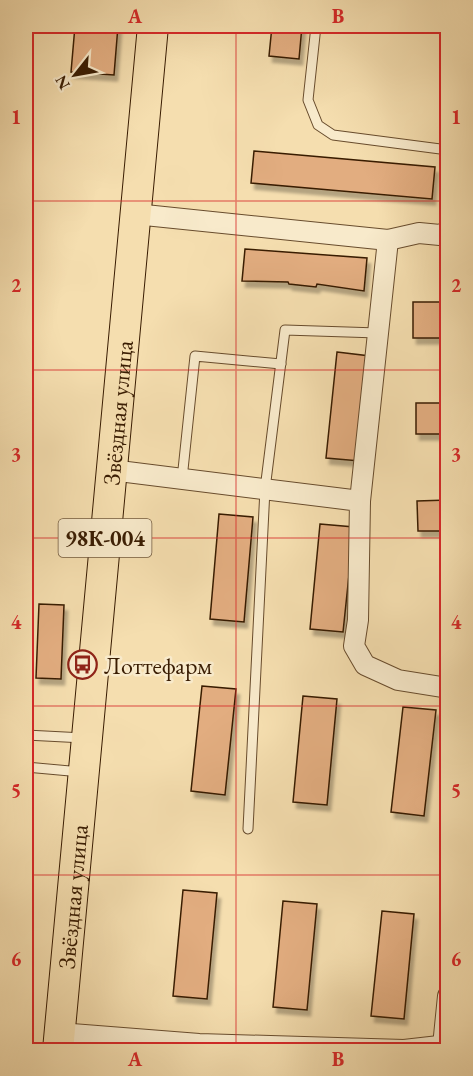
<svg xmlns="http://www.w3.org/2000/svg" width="473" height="1076" font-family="'EB Garamond',serif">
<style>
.building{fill:#e2ad80;stroke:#391c02;stroke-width:1.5;filter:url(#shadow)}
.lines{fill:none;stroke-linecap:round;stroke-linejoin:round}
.lane-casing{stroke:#684c2d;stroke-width:11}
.street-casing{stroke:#684c2d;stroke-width:22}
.primary-casing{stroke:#391c02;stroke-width:32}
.lane{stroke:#f8eacb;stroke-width:9}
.street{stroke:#f8eacb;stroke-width:20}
.primary{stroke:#f5deaf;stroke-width:30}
.grid{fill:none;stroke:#d62828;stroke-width:1.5;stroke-opacity:0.55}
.labels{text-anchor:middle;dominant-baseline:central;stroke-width:5;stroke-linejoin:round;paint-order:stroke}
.shield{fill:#f8eacb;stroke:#725a3e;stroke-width:1.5}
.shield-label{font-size:22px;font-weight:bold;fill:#391c02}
.street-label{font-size:24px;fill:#391c02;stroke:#f8eacb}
.poi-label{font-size:24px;fill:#391c02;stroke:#f8eacb;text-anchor:start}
.neatline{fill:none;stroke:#d62828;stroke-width:2}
.grid-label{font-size:20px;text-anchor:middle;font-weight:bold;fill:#d62828}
</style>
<defs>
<filter id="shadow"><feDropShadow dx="3.5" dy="6" stdDeviation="1.5" flood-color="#0004"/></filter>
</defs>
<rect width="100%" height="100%" fill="#f5deaf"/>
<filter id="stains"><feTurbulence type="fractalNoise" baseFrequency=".00333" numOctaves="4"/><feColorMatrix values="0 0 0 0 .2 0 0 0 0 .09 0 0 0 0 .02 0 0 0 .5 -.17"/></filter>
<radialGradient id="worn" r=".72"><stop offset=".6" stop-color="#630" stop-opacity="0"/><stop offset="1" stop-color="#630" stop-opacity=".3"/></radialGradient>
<g class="building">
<polygon points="75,26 118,26 114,75 71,72"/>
<polygon points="272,26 302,26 299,59 269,56"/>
<polygon points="254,151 435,167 432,199 251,183"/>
<polygon points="245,249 367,258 364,291 317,284 316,287 289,284 288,282 242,281"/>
<rect x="413" y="302" width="35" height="36"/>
<polygon points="337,352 370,356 360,461 326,458"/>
<rect x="416" y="403" width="32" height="31"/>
<polygon points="448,500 448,531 418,531 417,501"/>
<polygon points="219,514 253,517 244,622 210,619"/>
<polygon points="320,524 354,527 343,632 310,629"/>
<polygon points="39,604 64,605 61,679 36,678"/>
<polygon points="202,686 236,689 225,795 191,791"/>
<polygon points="303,696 337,699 327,805 293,802"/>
<polygon points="403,707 436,710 424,816 391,812"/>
<polygon points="183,890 217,893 207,999 173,996"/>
<polygon points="283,901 317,904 307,1010 273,1007"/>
<polygon points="382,911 414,914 404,1019 371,1016"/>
</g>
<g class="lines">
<defs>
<g id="lane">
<polyline points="316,26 308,100 318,125 333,135 448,150"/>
<polyline points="182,479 195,356 281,364"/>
<polyline points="26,735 84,738"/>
<polyline points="26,767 81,772"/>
<polyline points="248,829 265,489 285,330 378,333"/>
</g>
<g id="street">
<polyline points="135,214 388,240 360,501"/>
<polyline points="388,240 419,233 440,235 448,231"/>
<polyline points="111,470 360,501 358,620 354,646 365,665 398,680 448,688"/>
<polyline points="59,1033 199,1044 404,1050 448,1045"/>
<polyline points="443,1046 448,996"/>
</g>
<g id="primary">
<path id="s1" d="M58,1050L153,26"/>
</g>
</defs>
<use href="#lane" class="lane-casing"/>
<use href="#street" class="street-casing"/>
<use href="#primary" class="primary-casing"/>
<use href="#lane" class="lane"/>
<use href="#street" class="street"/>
<use href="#primary" class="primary"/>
</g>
<path class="grid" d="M236,26V1050M26,201H448M26,370H448M26,538H448M26,706H448M26,875H448"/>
<defs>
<symbol id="bus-ring" viewBox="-11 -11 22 22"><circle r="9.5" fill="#f8eacb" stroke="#8f2418" stroke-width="1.5"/><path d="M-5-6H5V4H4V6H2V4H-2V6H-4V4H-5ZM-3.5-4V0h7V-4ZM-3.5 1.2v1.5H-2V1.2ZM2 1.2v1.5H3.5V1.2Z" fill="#8f2418"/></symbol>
</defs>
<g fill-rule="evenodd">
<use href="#bus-ring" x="66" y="648" width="33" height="33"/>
</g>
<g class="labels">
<rect class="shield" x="58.5" y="519" width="93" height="38" rx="4.5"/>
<g class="shield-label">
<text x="105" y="538">98К-004</text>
</g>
<g class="street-label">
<text stroke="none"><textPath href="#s1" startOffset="640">Звёздная улица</textPath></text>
<text stroke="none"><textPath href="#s1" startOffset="154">Звёздная улица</textPath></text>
</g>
<g class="poi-label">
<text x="104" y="665">Лоттефарм</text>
</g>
</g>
<rect width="473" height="1076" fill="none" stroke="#f5deaf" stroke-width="66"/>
<g transform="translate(75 75) rotate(239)" stroke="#f8eacb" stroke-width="4.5" paint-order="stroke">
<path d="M0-4.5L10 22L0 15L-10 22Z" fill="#391c02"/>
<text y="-9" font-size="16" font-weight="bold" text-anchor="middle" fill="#391c02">N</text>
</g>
<rect x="33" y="33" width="407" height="1010" class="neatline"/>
<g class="grid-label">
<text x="135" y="23">A</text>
<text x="338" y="23">B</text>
<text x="16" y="124">1</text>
<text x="456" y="124">1</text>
<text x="16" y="292">2</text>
<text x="456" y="292">2</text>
<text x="16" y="461">3</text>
<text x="456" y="461">3</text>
<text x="16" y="629">4</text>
<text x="456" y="629">4</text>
<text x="16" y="797">5</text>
<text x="456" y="797">5</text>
<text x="16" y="966">6</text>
<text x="456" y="966">6</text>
<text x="135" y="1066">A</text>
<text x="338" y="1066">B</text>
</g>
<rect width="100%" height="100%" filter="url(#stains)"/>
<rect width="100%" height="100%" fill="url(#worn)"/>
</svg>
